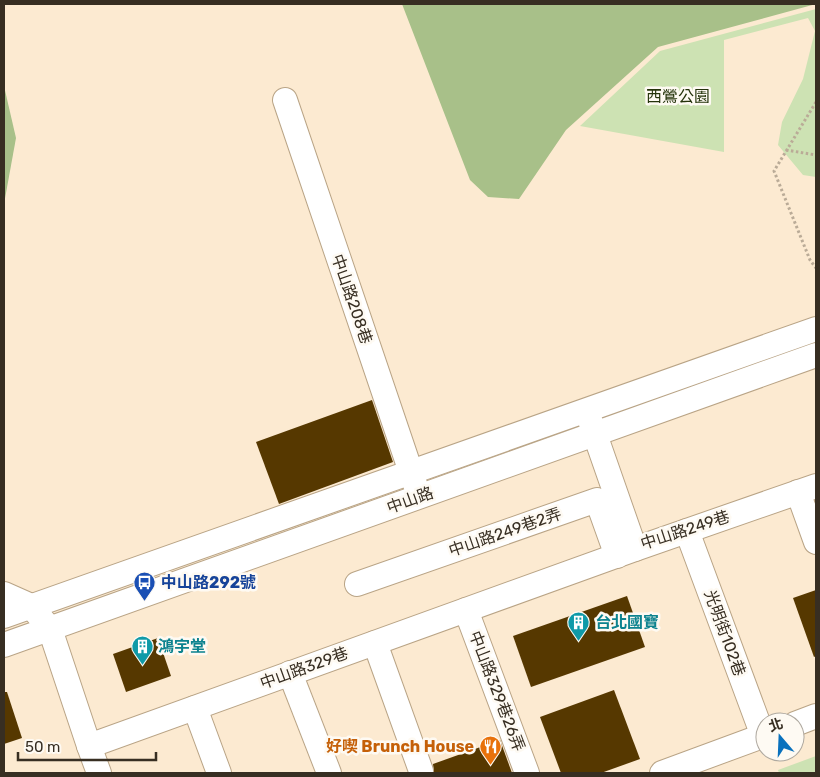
<svg xmlns="http://www.w3.org/2000/svg" width="820" height="777" font-family="Rubik,'Noto Sans TC',sans-serif">
<style>
.green{fill:#cde2b3}
.forest{fill:#a8c089}
.building{fill:#563800}
.lines{fill:none;stroke-linecap:round;stroke-linejoin:round}
.minor-casing{stroke:#b9a486;stroke-width:26}
.path{stroke:#baab97;stroke-width:3;stroke-dasharray:2.5 2.5;stroke-linecap:butt}
.minor{stroke:#fff;stroke-width:24}
.labels{text-anchor:middle;dominant-baseline:central;stroke-width:5;stroke-linejoin:round;paint-order:stroke}
.park-label{font-size:16px;fill:#24330a;stroke:#fefaf3}
.street-label{font-size:16px;fill:#372e22;stroke:#fefaf3}
.transit-label{font-size:16px;font-weight:bold;fill:#164399;stroke:#fefaf3;text-anchor:start}
.culture-label{font-size:16px;font-weight:bold;fill:#0d838f;stroke:#fefaf3;text-anchor:start}
.food-label{font-size:16px;font-weight:bold;fill:#c56008;stroke:#fefaf3;text-anchor:end}
</style>
<rect width="100%" height="100%" fill="#fcead1"/>
<g class="green">
<polygon points="816,9 816,177 803,175 778,145 782,122 803,79 815,31 808,18 724,40 724,152 580,126 660,51"/>
<polygon points="816,756 816,773 779,773 778,770"/>
</g>
<g class="forest">
<polygon points="402,4 816,4 658,47 566,130 519,199 488,197 470,180"/>
<polygon points="4,86 16,138 4,204"/>
</g>
<g class="building">
<polygon points="372,400 393,462 279,504 256,442"/>
<polygon points="816,590 816,656 814,657 793,598"/>
<polygon points="627,596 645,647 531,687 513,636"/>
<polygon points="158,638 171,676 126,692 113,654"/>
<polygon points="614,690 640,759 601,773 561,773 540,717"/>
<polygon points="4,692 7,692 22,738 4,744"/>
<polygon points="500,740 512,773 434,773 433,764"/>
</g>
<g class="lines">
<defs>
<g id="minor">
<polyline points="285,100 416,487"/>
<polyline points="590,420 635,549"/>
<polyline points="798,492 816,542"/>
<polyline points="687,531 763,736"/>
<polyline points="357,584 597,500 617,556"/>
<polyline points="4,594 31,606 50,629 89,746 635,549 816,486"/>
<polyline points="466,610 527,773"/>
<polyline points="4,616 816,329"/>
<polyline points="375,643 421,771"/>
<polyline points="4,645 816,355"/>
<polyline points="290,673 329,773"/>
<polyline points="195,708 219,773"/>
<polyline points="795,724 816,716"/>
<polyline points="89,746 99,773"/>
<polyline points="662,773 765,735"/>
</g>
</defs>
<use href="#minor" class="minor-casing"/>
<g class="path">
<polyline points="816,102 774,171 810,260 816,268"/>
<polyline points="786,150 816,155"/>
</g>
<use href="#minor" class="minor"/>
</g>
<defs>
<symbol id="bus-pin" viewBox="-11 -11 22 30"><path d="M0 17L-7.5 6A9.5 9.5 0 1 1 7.5 6Z" fill="#1a4fb4" stroke="#fefaf3"/><path d="M-5-6H5V4H4V6H2V4H-2V6H-4V4H-5ZM-3.5-4V0h7V-4ZM-3.5 1.2v1.5H-2V1.2ZM2 1.2v1.5H3.5V1.2Z" fill="#fff"/></symbol>
<symbol id="building-pin" viewBox="-11 -11 22 30"><path d="M0 17L-7.5 6A9.5 9.5 0 1 1 7.5 6Z" fill="#0f9aa8" stroke="#fefaf3"/><path d="M-4-6H4V6H1V3H-1V6H-4ZM-2.5-4.3h1.7v1.8h-1.7ZM.8-4.3h1.7v1.8H.8ZM-2.5-1h1.7V.8h-1.7ZM.8-1h1.7V.8H.8Z" fill="#fff"/></symbol>
<symbol id="restaurant-pin" viewBox="-11 -11 22 30"><path d="M0 17L-7.5 6A9.5 9.5 0 1 1 7.5 6Z" fill="#e8710a" stroke="#fefaf3"/><path d="M-5-6h1v4h1v-4h1v4h1v-4h1v5L-1.5 .5V6h-2V.5L-5-1ZM5-6V6H3V1.5H1.5Q1.5-4 5-6Z" fill="#fff"/></symbol>
</defs>
<g fill-rule="evenodd">
<use href="#bus-pin" x="132" y="570" width="25" height="34"/>
<use href="#building-pin" x="566" y="610" width="25" height="34"/>
<use href="#building-pin" x="130" y="634" width="25" height="34"/>
<use href="#restaurant-pin" x="478" y="734" width="25" height="34"/>
</g>
<g class="labels">
<g class="park-label">
<text x="678" y="96">西鶯公園</text>
</g>
<g class="street-label">
<text transform="translate(352 299) rotate(71)">中山路208巷</text>
<text transform="translate(410 500) rotate(-20)">中山路</text>
<text transform="translate(685 530) rotate(-18)">中山路249巷</text>
<text transform="translate(505 532) rotate(-19)">中山路249巷2弄</text>
<text transform="translate(725 633) rotate(70)">光明街102巷</text>
<text transform="translate(304 668) rotate(-20)">中山路329巷</text>
<text transform="translate(497 691) rotate(69)">中山路329巷26弄</text>
</g>
<g class="transit-label">
<text x="161" y="582">中山路292號</text>
</g>
<g class="culture-label">
<text x="595" y="622">台北國寶</text>
<text x="158" y="646">鴻宇堂</text>
</g>
<g class="food-label">
<text x="474" y="746">好喫 Brunch House</text>
</g>
</g>
<rect width="820" height="777" fill="none" stroke="#372e22" stroke-width="10"/>
<g transform="translate(780 737) rotate(341)"><circle r="24" fill="#fefaf3" stroke="#aea89f"/>
<path d="M0-4L9 19L0 12L-9 19Z" fill="#0971bd"/>
<text y="-8" font-size="14" font-weight="bold" text-anchor="middle" fill="#372e22">北</text>
</g>
<path d="M18 752v8h138v-8" fill="none" stroke="#372e22" stroke-width="2.5"/>
<text x="25" y="752" font-size="15" fill="#372e22" stroke="#fefaf3" stroke-width="4" paint-order="stroke">50 m</text>
</svg>
